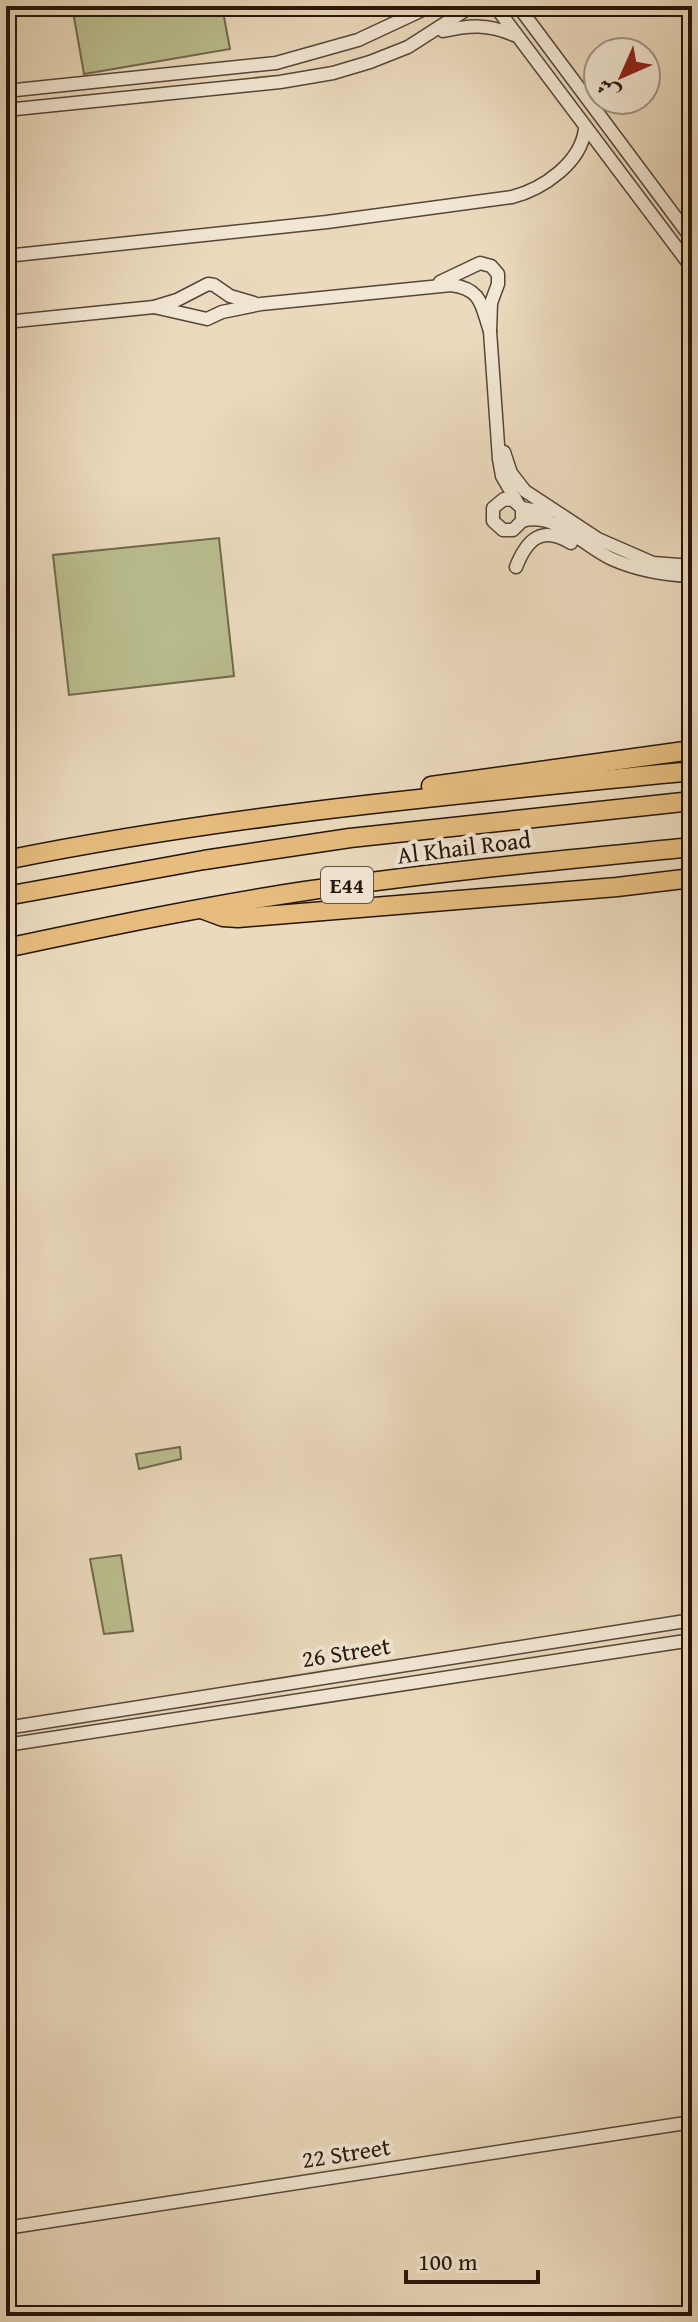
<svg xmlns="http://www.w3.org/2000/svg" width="698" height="2322" font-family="'Gentium Book Plus',Amiri,serif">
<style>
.green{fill:#babe8f;stroke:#70694c;stroke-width:2}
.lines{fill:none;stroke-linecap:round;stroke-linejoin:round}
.minor-casing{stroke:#564637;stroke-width:15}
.highway-casing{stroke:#25140a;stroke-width:21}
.minor{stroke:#f2e7d4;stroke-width:12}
.highway{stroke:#e6bd7e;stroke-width:18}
.labels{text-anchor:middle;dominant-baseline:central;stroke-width:8;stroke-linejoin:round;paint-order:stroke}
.shield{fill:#f2e7d4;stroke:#625347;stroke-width:2}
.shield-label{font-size:22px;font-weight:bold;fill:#25140a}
.street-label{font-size:24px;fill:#25140a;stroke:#f2e7d4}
</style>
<rect width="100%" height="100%" fill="#ebdabd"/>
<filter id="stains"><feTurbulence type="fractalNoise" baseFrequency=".0025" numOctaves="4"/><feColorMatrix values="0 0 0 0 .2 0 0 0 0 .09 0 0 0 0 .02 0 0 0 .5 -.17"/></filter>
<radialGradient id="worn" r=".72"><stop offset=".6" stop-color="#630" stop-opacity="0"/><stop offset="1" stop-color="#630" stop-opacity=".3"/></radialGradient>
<g class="green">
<polygon points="72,6 222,6 230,49 84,74"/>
<polygon points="219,538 234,676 69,695 53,555"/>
<polygon points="180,1447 181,1459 139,1469 136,1454"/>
<polygon points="121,1555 133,1631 104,1634 90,1559"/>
</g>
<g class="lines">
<defs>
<g id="minor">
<polyline points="495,6 692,268"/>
<polyline points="518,6 692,239"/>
<path d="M443,31C470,25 488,24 514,35"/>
<polyline points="6,91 276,63 358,40 431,6"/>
<polyline points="6,110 280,82 333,73 370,62 408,47 472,6"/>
<path d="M6,256L327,222L512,197C543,189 581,163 585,129"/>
<polyline points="440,282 480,263 491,266 498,274 498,284 491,303 490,331 499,459 502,476 517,502"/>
<path d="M154,307L207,319L222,312L261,304L451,285C482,289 481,305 490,331"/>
<polyline points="6,322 154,307 177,300 208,284 214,285 230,296 254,303"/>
<polyline points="504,452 511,473 525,491 598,539 653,563 692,566"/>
<polyline points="522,508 522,521 513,530 503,530 493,521 493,508 504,499 513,500 522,508 548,513"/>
<path d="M522,521C556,511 584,547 612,559C637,570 665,575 692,576"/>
<path d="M516,567C527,539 542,525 571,543"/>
<polyline points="6,1728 692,1620"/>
<polyline points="6,1745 692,1640"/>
<polyline points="6,2228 692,2122"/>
</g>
<g id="highway">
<polyline points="431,786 692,750"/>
<path d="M6,860C232,814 463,794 692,771"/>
<polyline points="6,896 204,860 350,838 692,801"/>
<polyline points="204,910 223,917 238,918 617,887 692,878"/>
<path d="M6,948C105,927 205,906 305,891C433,872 563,860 692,847"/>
</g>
</defs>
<use href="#minor" class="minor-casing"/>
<use href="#highway" class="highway-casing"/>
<use href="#minor" class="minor"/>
<use href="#highway" class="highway"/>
</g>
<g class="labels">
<rect class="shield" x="321" y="867" width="52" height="36" rx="6"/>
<g class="shield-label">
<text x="347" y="885">E44</text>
</g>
<g class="street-label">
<text transform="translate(464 847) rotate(-7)">Al Khail Road</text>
<text transform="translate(346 1652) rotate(-9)">26 Street</text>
<text transform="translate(346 2153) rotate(-9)">22 Street</text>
</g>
</g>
<rect width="698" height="2322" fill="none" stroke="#ebdabd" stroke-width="32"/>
<rect x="8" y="8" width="682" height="2306" fill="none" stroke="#25140a" stroke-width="4"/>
<rect x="16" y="16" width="666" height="2290" fill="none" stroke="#25140a" stroke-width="2"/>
<g transform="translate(622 76) rotate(225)"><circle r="38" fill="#f2e7d4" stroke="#a09383" stroke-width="2"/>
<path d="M0-6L14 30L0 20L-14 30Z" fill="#8f2418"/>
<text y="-12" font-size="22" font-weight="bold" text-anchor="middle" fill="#25140a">ش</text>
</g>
<path d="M406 2270v12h132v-12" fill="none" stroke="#25140a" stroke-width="4"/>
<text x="418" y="2270" font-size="24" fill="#25140a" stroke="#f2e7d4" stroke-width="6" paint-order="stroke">100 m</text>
<rect width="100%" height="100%" filter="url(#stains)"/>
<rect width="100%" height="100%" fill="url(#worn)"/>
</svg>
